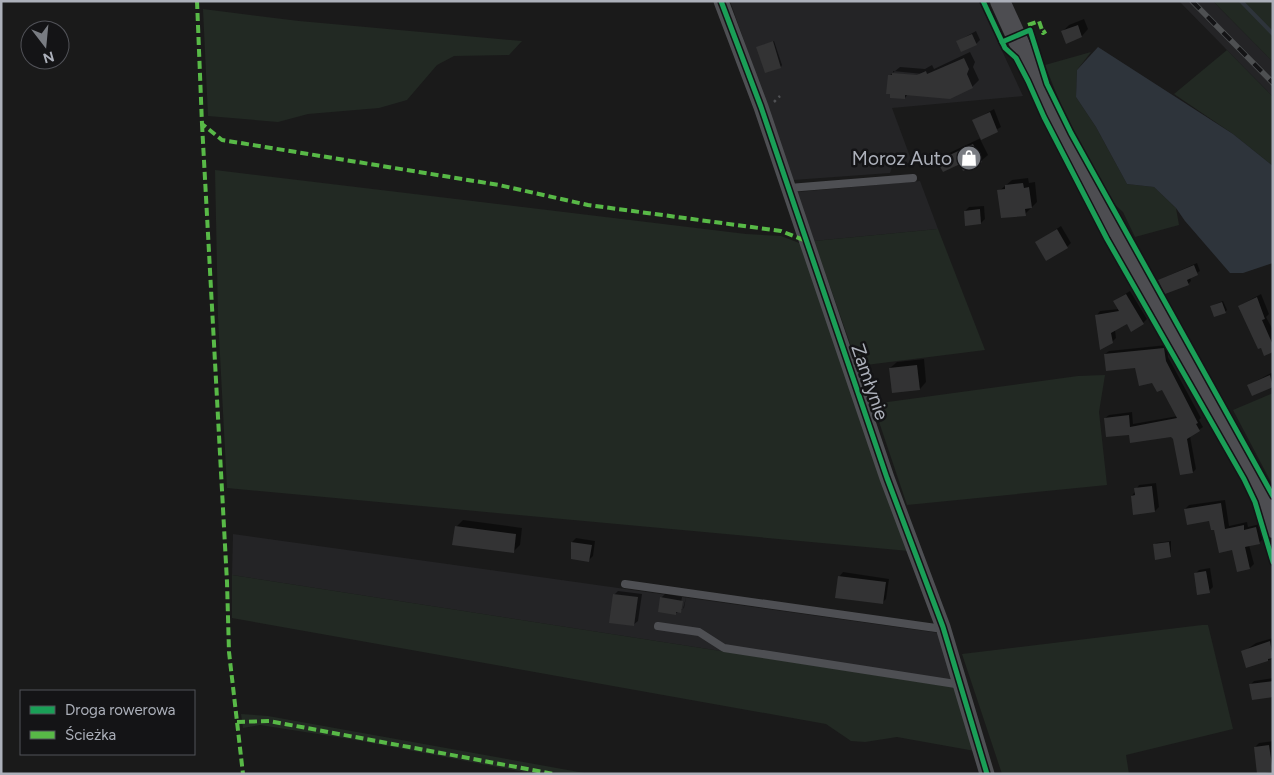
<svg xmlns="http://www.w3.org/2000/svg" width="1274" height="775" font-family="Figtree,sans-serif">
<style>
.built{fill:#242426}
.green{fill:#222923}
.water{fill:#2e343b}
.shadow{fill:#0007;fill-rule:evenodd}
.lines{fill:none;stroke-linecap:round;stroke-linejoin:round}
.stream{stroke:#2e343b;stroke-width:4}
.building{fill:#333334}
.path{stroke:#505154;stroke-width:2.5;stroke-dasharray:2.5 4;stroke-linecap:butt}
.lane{stroke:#4e4f53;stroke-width:8}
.street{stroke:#4e4f53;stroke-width:15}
.secondary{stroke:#4d4d51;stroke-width:20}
.rail-casing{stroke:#4e5052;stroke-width:5.5}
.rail{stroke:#141416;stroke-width:4;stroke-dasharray:11;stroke-linecap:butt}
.quiet{stroke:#58b947;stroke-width:4;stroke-dasharray:8 4;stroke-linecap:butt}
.cycleway-casing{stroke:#141416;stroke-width:8}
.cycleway{stroke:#1a9f57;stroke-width:5}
.labels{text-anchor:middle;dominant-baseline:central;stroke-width:5;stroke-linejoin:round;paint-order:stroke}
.poi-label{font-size:19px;fill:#acb0ba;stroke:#141416;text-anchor:end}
.street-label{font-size:19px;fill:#acb0ba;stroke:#141416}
</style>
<rect width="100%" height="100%" fill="#1a1a1a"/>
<g class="built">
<polygon points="730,1 979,1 1023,96 892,108 912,162 892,167 890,173 793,180"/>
<polygon points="1179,1 1213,1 1273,62 1273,97"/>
<polygon points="920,181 938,229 814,241 797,192"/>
<polygon points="233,534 939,633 959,688 232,575"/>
</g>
<g class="green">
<polygon points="1213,1 1273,1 1273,62"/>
<polygon points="203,9 299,21 522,41 509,55 454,56 437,65 407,100 379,108 308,114 278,122 208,116"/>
<polygon points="1227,50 1273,97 1273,166 1233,134 1174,94"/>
<polygon points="1091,52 1077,70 1076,97 1096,127 1127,184 1154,187 1176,208 1179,225 1135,237 1123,212 1112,202 1063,110 1045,65"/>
<polygon points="215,170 746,234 781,236 802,244 909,551 227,488 218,317"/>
<polygon points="938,229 985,350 858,366 814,241"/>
<polygon points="1105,375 1099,412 1107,485 907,505 873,404 1078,376"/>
<polygon points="1273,393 1273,486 1233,410"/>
<polygon points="232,575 959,688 975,751 897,737 865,742 851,741 826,724 232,618"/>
<polygon points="1202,625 1208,625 1233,729 1126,755 1129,774 1002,774 962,654"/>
<polygon points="241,714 268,716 590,774 534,774 356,740 260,725 243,728"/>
</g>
<polygon class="water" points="1098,47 1233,134 1273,166 1273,263 1243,273 1230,273 1185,221 1176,208 1154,187 1127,184 1096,127 1076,97 1077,70"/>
<g class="shadow">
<polygon points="1084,19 1088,29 1082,36 1067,42 1063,31 1069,25"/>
<polygon points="976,31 980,40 976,44 958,41"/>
<polygon points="774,41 782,65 781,67 758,47"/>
<path d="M970,52L975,62L973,67L979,80L972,87L908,94L905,98L889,76L900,67L925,69L932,65L934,69ZM893,71L923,74V76L893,74Z"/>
<polygon points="994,109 1001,127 980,139 988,155 981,161 939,161 945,155 981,138 973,121"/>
<polygon points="1028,178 1029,183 1035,182 1037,202 1025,214 999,191 1012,180"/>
<polygon points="984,206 985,219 981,223 965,211 969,207"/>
<polygon points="1061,226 1071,243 1067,247 1037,242"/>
<polygon points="1197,263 1200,271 1190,277 1191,281 1188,284 1159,280"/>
<polygon points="1130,291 1147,319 1143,323 1127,323 1115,330 1116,338 1112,342 1097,315 1100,311 1119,309 1114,301"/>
<polygon points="1261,294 1269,314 1266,317 1273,330 1273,351 1239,306"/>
<polygon points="1223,301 1227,310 1225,312 1211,306"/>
<polygon points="1167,345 1168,357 1201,418 1199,420 1203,427 1190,436 1196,469 1193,472 1171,435 1131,433 1105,418 1109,415 1132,412 1133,424 1178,416 1162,388 1136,366 1105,354 1109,351"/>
<polygon points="924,359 926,382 920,389 890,368 897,362"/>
<polygon points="1273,372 1273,386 1253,395 1249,385"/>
<polygon points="1156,483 1159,507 1155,511 1132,496 1139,485"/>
<polygon points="1225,500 1229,526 1247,522 1248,527 1260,524 1263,539 1259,543 1249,545 1254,564 1250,568 1210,520 1185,509 1189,505"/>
<polygon points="463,520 522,528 520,545 513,552 456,527"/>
<polygon points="576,538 595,541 593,556 589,560 571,550 572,542"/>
<polygon points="1171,541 1171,556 1154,545 1156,543"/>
<polygon points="1210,568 1213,587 1209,591 1195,574 1199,570"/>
<polygon points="843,572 889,579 886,599 882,603 839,577"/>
<polygon points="618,591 642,594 638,621 633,625 614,595"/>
<polygon points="665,594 682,597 680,609 683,609 686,597 684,608 680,611 676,613 661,598"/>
<polygon points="1273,638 1273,659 1246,666 1243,652 1256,643"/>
<polygon points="1273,678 1273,696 1250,685 1254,681"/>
<polygon points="1273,741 1273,770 1272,770 1255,747 1259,743"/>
</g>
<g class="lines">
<polyline class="stream" points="1241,1 1273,34"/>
</g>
<g class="building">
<polygon points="1078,25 1082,37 1066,44 1061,31"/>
<polygon points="972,34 977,45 961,52 956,41"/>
<polygon points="773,41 781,68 765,73 756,47"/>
<polygon points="964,58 969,69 967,74 973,88 950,99 905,95 905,99 890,98 890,94 886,94 888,75 892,75 892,73 917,75 926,71 927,74"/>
<polygon points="990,112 998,132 981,140 972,120"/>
<polygon points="973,144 982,162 963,171 960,164 943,172 937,161"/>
<polygon points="1023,183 1024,188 1029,187 1032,208 1025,209 1026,216 1001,218 997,190 1005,189 1005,185"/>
<polygon points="980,209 981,224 965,226 964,211"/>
<polygon points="1057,229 1068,248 1046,261 1035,242"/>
<polygon points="1194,265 1198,275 1187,280 1189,285 1165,294 1158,280"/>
<polygon points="1126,294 1144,324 1131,332 1127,324 1111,333 1113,343 1100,350 1095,315 1119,311 1113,301"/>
<polygon points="1257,297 1265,319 1262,320 1273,345 1273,352 1264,356 1261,348 1258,349 1238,306"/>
<polygon points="1222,302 1226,313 1214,317 1210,306"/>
<polygon points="1164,348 1166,361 1198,423 1196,424 1200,431 1187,439 1193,473 1180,475 1173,439 1171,437 1130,443 1129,435 1106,437 1104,418 1129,415 1130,427 1177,418 1162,390 1157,392 1152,383 1139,386 1135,368 1106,371 1104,354"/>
<polygon points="917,365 920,390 892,393 889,368"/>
<polygon points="1270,375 1273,387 1252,396 1247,385"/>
<polygon points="1152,486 1155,512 1133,515 1131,496 1135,495 1134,488"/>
<polygon points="1221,503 1225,529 1244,525 1244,530 1256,527 1260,544 1245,547 1250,569 1237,572 1232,550 1219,553 1214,530 1211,530 1209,521 1187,525 1184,509"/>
<polygon points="455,526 516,534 514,553 452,545"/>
<polygon points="571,542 592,545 589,562 571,559"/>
<polygon points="1169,542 1171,557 1155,560 1153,544"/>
<polygon points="1206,571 1210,593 1197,595 1194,573"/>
<polygon points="838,576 886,582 883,604 835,598"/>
<polygon points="613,594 638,597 634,626 609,623"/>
<polygon points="660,597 683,601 681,613 676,612 676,615 658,612"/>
<polygon points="1270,641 1273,658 1268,659 1268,661 1246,668 1241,651"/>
<polygon points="1273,681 1273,697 1252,700 1249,684"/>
<polygon points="1269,745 1273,772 1257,774 1254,747"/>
</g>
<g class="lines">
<polyline class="path" points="774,102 780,96"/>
<g class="lane">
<polyline points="789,188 913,178"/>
<polyline points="625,584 936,628 943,627"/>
<polyline points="658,626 699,632 724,648 962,685"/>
</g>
<polyline class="street" points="721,1 761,107 887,478 943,627 987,774"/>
<polyline class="secondary" points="1000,1 1051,113 1256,482 1273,528"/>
<defs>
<polyline id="rail" points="1192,1 1273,83"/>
</defs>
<use href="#rail" class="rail-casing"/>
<use href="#rail" class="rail"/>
<g class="quiet">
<polyline points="197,1 202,124 222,140 499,185 588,205 781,231 806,241"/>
<polyline points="1028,25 1039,21 1043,33 1046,31"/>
<polyline points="202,124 227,582 229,652 243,774"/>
<polyline points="237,722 269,721 554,774"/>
</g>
<defs>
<g id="cycleway">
<polyline points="721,1 761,107 887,478 943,627 987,774"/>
<polyline points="983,1 1005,48 1016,58 1028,81 1044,117 1107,239 1244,479 1255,502 1273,562"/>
<polyline points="1002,42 1030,30 1047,84 1071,133 1273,496"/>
</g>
</defs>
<use href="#cycleway" class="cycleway-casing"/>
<use href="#cycleway" class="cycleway"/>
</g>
<defs>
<symbol id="shop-disc" viewBox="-11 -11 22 22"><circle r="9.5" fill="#797c82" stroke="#141416"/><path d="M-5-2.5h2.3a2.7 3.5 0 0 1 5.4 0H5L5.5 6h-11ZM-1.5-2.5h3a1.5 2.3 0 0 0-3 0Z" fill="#fff"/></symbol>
</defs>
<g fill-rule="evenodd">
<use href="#shop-disc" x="955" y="144" width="28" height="28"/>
</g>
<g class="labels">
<g class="poi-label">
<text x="952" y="158">Moroz Auto</text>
</g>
<g class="street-label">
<text transform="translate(870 382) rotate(71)">Zamłynie</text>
</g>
</g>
<rect width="1274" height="775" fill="none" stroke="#acb0ba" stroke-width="5"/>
<rect x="20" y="690" width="175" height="65" fill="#141416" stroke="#515258"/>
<rect x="30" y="706" width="25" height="8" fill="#1a9f57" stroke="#515258"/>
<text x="65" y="715" font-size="15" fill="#acb0ba">Droga rowerowa</text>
<rect x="30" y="731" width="25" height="8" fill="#58b947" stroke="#515258"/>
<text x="65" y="740" font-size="15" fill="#acb0ba">Ścieżka</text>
<g transform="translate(45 45) rotate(164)"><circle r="24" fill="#141416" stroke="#515258"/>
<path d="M0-4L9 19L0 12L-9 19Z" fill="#797c82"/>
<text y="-8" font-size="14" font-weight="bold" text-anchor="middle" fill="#acb0ba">N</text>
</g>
</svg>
